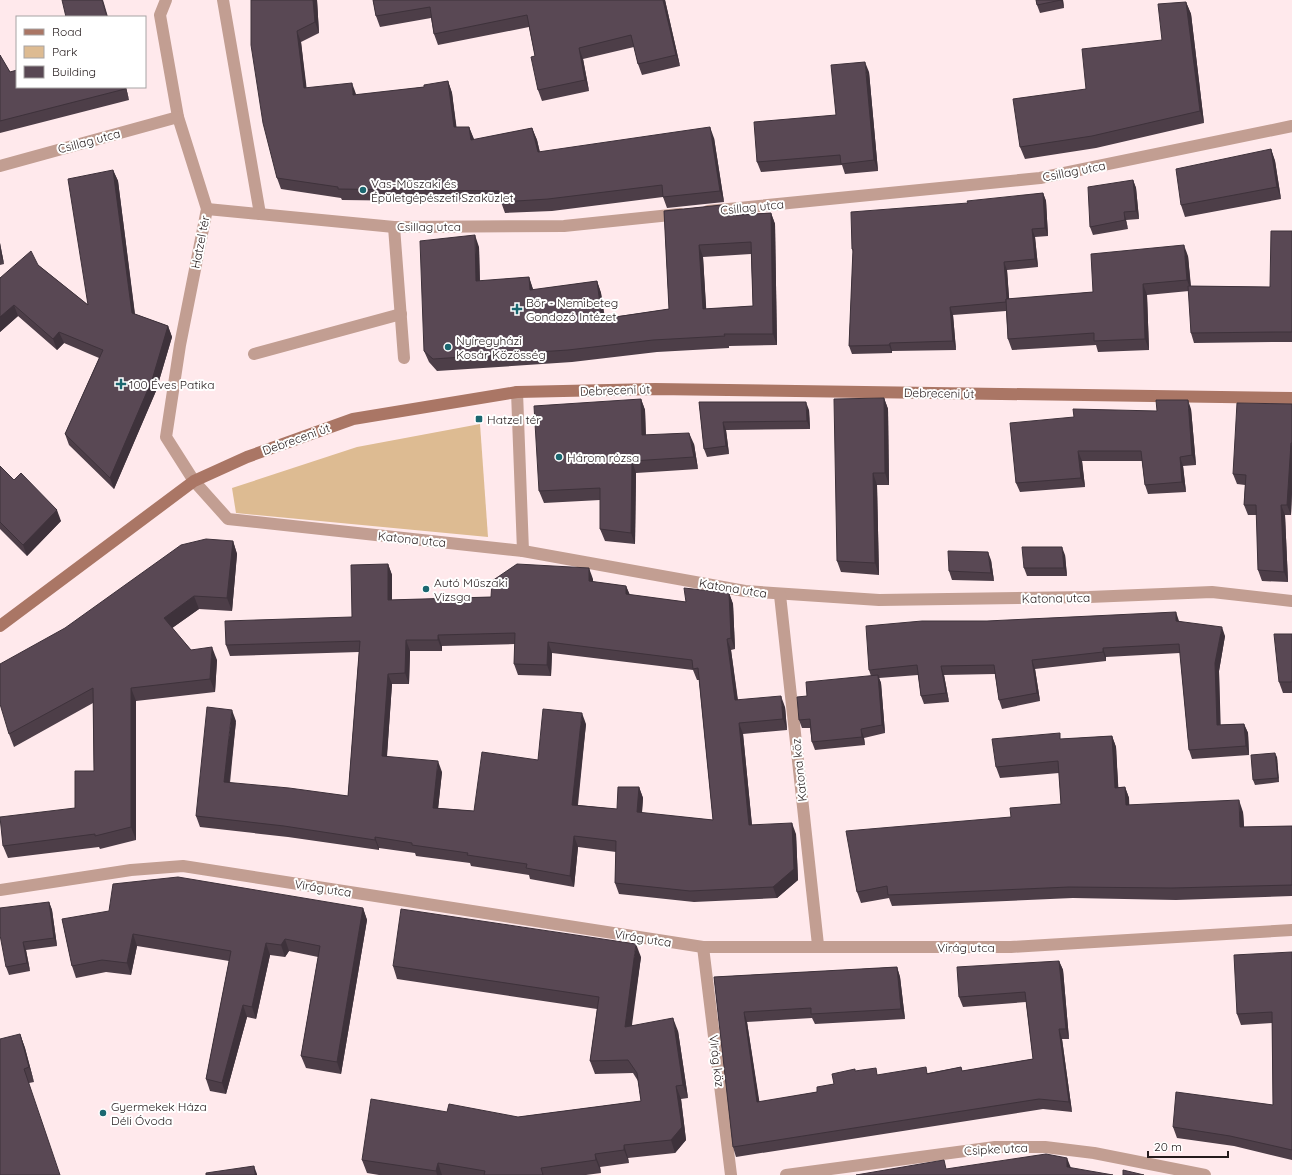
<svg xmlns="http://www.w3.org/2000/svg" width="1292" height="1175" font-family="Quicksand,sans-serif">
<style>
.green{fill:#ddbb92}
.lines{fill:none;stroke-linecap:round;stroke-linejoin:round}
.lane{stroke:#c29e92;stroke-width:12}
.street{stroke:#c29e92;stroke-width:12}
.secondary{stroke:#aa7665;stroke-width:12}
.wall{fill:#4d3e48;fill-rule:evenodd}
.shaded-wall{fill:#3e323b}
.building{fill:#594854;stroke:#3e323b;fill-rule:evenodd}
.poi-dot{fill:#1b6770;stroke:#fff;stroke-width:1.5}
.labels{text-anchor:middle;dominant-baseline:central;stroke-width:4;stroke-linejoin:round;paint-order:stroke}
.street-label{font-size:12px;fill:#241b1c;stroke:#fff}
.poi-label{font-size:12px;fill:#241b1c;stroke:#fff;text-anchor:start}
</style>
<rect width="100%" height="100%" fill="#ffe9ec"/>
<polygon class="green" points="480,424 488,537 236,513 232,488 357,447"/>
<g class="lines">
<g class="lane">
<polyline points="223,0 260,214"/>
<polyline points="394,227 404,358"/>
<polyline points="254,354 401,314"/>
</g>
<g class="street">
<polyline points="166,0 160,15 178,117 207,209 180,345 166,437 194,481 228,519 523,551 745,591 879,600 1089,597 1212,592 1292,601"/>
<polyline points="0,166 178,117"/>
<polyline points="207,209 394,227 564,226 680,214"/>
<polyline points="708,211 1040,178 1292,126"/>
<polyline points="517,392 523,551"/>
<polyline points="780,595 818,945"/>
<polyline points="0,890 131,870 183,866 703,947 1011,947 1292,930"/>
<polyline points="703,947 731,1175"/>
<polyline points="786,1175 995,1147 1045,1147 1094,1153 1205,1175"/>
</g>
<polyline class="secondary" points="0,626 194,481 247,457 353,419 517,392 655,389 1292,398"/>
</g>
<g class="wall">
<polygon points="251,0 317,0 319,33 301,42 306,88 356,94 356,95 424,87 448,81 452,93 456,127 469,127 474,140 532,128 537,140 540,152 714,138 724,202 667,208 663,197 552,211 505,213 501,202 342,200 341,198 281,189 277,178"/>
<polygon points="373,0 665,0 680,66 642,75 638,64 634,47 583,59 589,91 542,101 538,90 535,56 529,27 438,45 434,34 431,18 380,27 376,16"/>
<polygon points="1036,0 1063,0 1064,8 1040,13 1037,5"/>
<polygon points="1186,2 1191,14 1204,123 1096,148 1025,159 1020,147 1086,89 1162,40"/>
<polygon points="0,55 10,72 126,87 129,100 0,133"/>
<polygon points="869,72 878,171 845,174 842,165 761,172 757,162 836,115"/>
<polygon points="1271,149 1275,161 1281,199 1185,217 1181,205"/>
<polygon points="113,170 118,181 135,314 168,326 172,337 156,391 114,489 69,445 65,434 99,358 64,343 57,350 18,316 0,332 0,278 38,265 88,305"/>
<polygon points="1133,180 1136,188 1139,219 1126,220 1128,229 1093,235 1090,227"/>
<polygon points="1043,193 1046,201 1048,236 1035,237 1038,267 1007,270 1009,299 1093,292 1188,256 1191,286 1270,287 1292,231 1292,342 1278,342 1194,343 1191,333 1189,291 1147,295 1149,350 1098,352 1096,345 1012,350 1008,339 1006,311 953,315 956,350 892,351 892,353 852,354 849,346 853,252 852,249 968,203"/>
<path d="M722,205L726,215L771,213L775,224L777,345L729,346V348L657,352L572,362L437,371L429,362L424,351L479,247L480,281L529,277L533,290L597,281L601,293L605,318L669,309L664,211ZM751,254L753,306L706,309L703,257Z"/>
<polygon points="0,243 4,264 0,265"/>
<polygon points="884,398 888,409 889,485 877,485 879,575 841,572 837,561"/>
<polygon points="641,399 645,410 646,435 694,444 698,469 636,473 635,544 605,541 600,529 600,500 544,503 539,491"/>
<polygon points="699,402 809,410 810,429 726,430 729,454 707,457 704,449"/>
<polygon points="1292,404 1292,492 1291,515 1285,515 1288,582 1262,581 1258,570 1257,515 1248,515 1244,505 1245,485 1237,484 1233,474"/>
<polygon points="1191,409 1196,465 1183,466 1186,492 1148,494 1145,485 1142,461 1082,461 1085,487 1020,492 1016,483 1157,411"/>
<polygon points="0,466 14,480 61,521 27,556 0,529"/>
<polygon points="233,541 237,554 232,611 199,609 172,628 191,650 217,660 215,692 136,701 136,840 100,849 99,847 8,858 3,846 75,808 94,771 93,703 14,747 9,734"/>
<polygon points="1065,555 1067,576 1027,576 1024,568"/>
<polygon points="991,560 994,581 952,580 949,571"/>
<path d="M388,564L392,575V600L491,597L593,579V582L626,586L630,595L686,602L729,593L733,604L735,649L731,650L738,700L785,707L787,730L743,734L752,825L796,834L798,880L777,898L694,902L619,894L615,883L616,852L578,847L574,887L530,879L529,875L471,866L470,863L416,856L415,853L379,848V850L288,837L200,827L196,816L236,721L230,783L348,796L359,652L230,656L226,645L352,617ZM515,644L514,664L518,675L551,676L552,653L693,670L697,680H699L713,820L642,813L643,798L639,787L617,809L578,805L586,724L538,760L474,811L438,808L442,772L387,757L392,684H409L410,651H442V646Z"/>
<polygon points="1179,621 1225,636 1219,671 1220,725 1244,724 1248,733 1249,755 1192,759 1189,750 1180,653 1106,657 1106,661 1035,669 1040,701 1002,709 999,700 995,674 944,675 949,702 924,704 921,696 918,675 879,678 881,683 885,733 864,738 865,745 815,750 812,742 810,728 802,728 799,720 807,696 871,676 869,670"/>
<polygon points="1292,634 1292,693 1283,693 1279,682"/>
<polygon points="1112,736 1116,747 1118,787 1125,787 1129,798 1129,805 1243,812 1244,827 1292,826 1292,896 1176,900 1073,898 892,906 889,898 861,903 857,892 1011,817 1061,804 1059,773 1000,778 996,767 1062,739"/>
<polygon points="1277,757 1279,782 1255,785 1253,780"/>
<polygon points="49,902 52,910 57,946 26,950 30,971 9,975 6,967"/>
<polygon points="363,908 367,920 341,1074 306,1068 301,1056 318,957 289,951 285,957 270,955 256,1019 247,1017 226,1094 210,1091 206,1079 229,961 137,946 131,975 106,972 76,978 72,966 62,919"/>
<polygon points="1292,952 1292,1160 1234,1146 1177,1138 1173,1127 1273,1105 1272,1023 1241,1025 1237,1014"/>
<polygon points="641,957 631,1025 678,1031 688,1098 681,1099 686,1140 675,1153 628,1158 629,1163 600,1167 601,1173 586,1175 379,1175 367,1173 362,1160 447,1112 518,1117 641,1101 638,1081 633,1073 595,1074 590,1061 597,1009 397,979 393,966"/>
<polygon points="1059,961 1063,970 1069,1039 1062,1039 1072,1112 1043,1109 736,1157 733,1147 714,977 897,967 900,977 905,1019 815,1024 812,1018 747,1022 759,1102 817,1092 834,1084 855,1071 878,1075 928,1073 961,1067 962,1071 1033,1059 1026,1002 963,1007 959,997"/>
<polygon points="20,1034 25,1048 34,1082 29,1083 0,1175"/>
</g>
<g class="shaded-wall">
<polygon points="102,0 103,0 108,17 107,17"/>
<polygon points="313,0 317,0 319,33 315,22"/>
<polygon points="663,0 665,0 680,66 676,55"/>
<polygon points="1061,0 1063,0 1064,8"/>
<polygon points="1186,2 1191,14 1204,123 1200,111"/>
<polygon points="297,31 301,42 308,99 304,88"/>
<polygon points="579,48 583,59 589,91 585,80"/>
<polygon points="865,62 869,72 878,171 874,160"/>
<polygon points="448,81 452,93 458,138 454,127"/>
<polygon points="352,83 356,94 357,107 353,95"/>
<polygon points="125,87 126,87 129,100"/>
<polygon points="469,127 474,139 475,151 471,140"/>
<polygon points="710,127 714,138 724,202 720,191"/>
<polygon points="532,128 537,140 542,163 538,152"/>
<polygon points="1271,149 1275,161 1281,199 1277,187"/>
<polygon points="113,170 118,181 136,324 132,313"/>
<polygon points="1133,180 1136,188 1139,219 1136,211"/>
<polygon points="1043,193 1046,201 1048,236 1045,228"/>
<polygon points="722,205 726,217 723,216"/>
<polygon points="1124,212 1126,220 1128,229 1125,220"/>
<polygon points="771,213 775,224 777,345 773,334"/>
<polygon points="1032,229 1035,237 1038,267 1035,259"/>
<polygon points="475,235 479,247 480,293 476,281"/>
<polygon points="0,243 4,264 1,256 0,250"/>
<polygon points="699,245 703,257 707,321 703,309"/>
<polygon points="1184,245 1188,256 1191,291 1187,280"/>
<polygon points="1004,262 1007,270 1010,310 1007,302"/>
<polygon points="529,277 533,289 534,302 530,290"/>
<polygon points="597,281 601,293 606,330 602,319"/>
<polygon points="1143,284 1147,295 1149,350 1145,339"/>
<polygon points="14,305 18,316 0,332 0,317"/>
<polygon points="950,307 953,315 956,350 953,341"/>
<polygon points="168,326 172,337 156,391 114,489 110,478"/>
<polygon points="59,332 64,343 57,350 53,339"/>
<polygon points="890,343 892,351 892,353 889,345"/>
<polygon points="884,398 888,409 889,485 885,473"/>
<polygon points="641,399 645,410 646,447 642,435"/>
<polygon points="1188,400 1191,409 1196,465 1192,455"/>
<polygon points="806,402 809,410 810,429 807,421"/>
<polygon points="723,422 726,430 729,454 726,446"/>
<polygon points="689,433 694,444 698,469 694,457"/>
<polygon points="1291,443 1292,447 1292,492 1291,515 1287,505"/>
<polygon points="1078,451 1082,461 1085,487 1081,478"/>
<polygon points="1180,457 1183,466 1186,492 1182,482"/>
<polygon points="632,461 636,473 635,544 631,533"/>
<polygon points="873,473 877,485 879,575 875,563"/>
<polygon points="1281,505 1285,515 1288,582 1284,572"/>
<polygon points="57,510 61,521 27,556 23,545"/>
<polygon points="233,541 237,554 232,611 227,598"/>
<polygon points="1062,547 1065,555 1067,576 1064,568"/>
<polygon points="988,552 991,560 994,581 991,573"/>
<polygon points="388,564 392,575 392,611 388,600"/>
<polygon points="589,568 593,579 593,592 589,581"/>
<polygon points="626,586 630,596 626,594"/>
<polygon points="729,593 733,604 735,649 731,638"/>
<polygon points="194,596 199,609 168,631 164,618"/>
<polygon points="1176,612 1179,621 1180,630 1176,621"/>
<polygon points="1222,627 1225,636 1219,671 1221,734 1217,725 1215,663"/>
<polygon points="438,635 442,646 442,651 438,640"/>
<polygon points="727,639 731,650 739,711 735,700"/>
<polygon points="406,640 410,651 409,684 405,673"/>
<polygon points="548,642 552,653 551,676 547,665"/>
<polygon points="212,647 217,660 215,692 210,679"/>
<polygon points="1103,648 1106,657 1106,661 1103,652"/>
<polygon points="1032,660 1035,669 1040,701 1037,693"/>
<polygon points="941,666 944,675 949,702 946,693"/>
<polygon points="388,674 392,684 386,767 382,756"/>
<polygon points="878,675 881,683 885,733 882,725"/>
<polygon points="131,688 136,701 136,840 131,827"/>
<polygon points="781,696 785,707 787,730 783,719"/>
<polygon points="232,710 236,721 228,793 224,782"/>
<polygon points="582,713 586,724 576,816 572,805"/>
<polygon points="739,723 743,734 753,836 749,825"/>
<polygon points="1244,724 1248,733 1249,755 1246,746"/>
<polygon points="861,729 864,738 865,745 862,737"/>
<polygon points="1112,736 1116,747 1119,799 1115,788"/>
<polygon points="1275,753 1277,757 1279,782 1278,778"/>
<polygon points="438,761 442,772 437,819 433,808"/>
<polygon points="639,787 643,798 641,823 637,812"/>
<polygon points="1125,787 1129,798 1130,817 1126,805"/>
<polygon points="1239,800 1243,812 1245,839 1240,827"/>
<polygon points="792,823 796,834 798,880 777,898 773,887"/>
<polygon points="574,836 578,847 574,887 570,876"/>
<polygon points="375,837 379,848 379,850 375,840"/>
<polygon points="49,902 52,910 57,946 54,938"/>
<polygon points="363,908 367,920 341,1074 337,1062"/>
<polygon points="133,934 137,946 131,975 127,963"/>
<polygon points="285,939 289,951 285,957 281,945"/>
<polygon points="23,942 26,950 30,971 27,963"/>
<polygon points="266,943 270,955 256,1019 252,1007"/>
<polygon points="636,944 641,957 630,1040 625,1027"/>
<polygon points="1059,961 1063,970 1069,1039 1066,1029"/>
<polygon points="897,967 900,977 905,1019 901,1009"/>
<polygon points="243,1005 247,1017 226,1094 222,1083"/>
<polygon points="744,1012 747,1022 761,1112 757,1102"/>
<polygon points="673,1018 678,1031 688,1098 683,1085"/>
<polygon points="1059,1029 1062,1039 1072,1112 1069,1102"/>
<polygon points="20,1034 25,1048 34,1082 29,1067"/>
<polygon points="676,1086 681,1099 686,1140 675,1153 671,1140"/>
<polygon points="624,1145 628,1158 629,1163 624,1150"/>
<polygon points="595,1154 600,1167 601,1173 596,1160"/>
<polygon points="1067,1158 1071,1168 1067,1167"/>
<polygon points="438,1163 442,1175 437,1175 436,1171"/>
<polygon points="254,1166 257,1174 257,1175 255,1175"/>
</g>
<g class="building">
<polygon points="62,0 102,0 107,17 66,17"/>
<polygon points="251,0 313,0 315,22 297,31 304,88 352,83 353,95 424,87 424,85 448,81 454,127 469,127 471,140 532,128 538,152 710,127 720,191 663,197 662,185 548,199 501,202 499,191 338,189 338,187 277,178 263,123 251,45"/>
<polygon points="373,0 663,0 676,55 638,64 631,35 579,48 585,80 538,90 531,57 535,56 527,15 434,34 430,7 376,16"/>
<polygon points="1036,0 1061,0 1037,5"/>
<polygon points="1186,2 1200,111 1092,136 1020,147 1013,99 1086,89 1082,49 1162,40 1158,4"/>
<polygon points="0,55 10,72 17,70 17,87 125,87 125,89 0,121"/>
<polygon points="865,62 874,160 841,164 840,155 757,162 754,122 836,115 831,65"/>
<polygon points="1271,149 1277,187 1181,205 1176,169"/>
<polygon points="113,170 132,313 168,326 152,380 110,478 65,434 103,350 59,332 53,339 14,305 0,317 0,278 31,251 38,265 88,305 68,179"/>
<polygon points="1133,180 1136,211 1124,212 1125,220 1090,227 1088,187"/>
<polygon points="1043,193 1045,228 1032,229 1035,259 1004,262 1007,299 1006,299 1006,302 950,307 953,341 890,343 889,345 849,346 853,249 852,249 851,212 968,203 967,201"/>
<path d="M722,205L723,216L771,213L773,334H724L725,336L653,340L568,350L433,359L424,351L420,241L475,235L476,281L529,277L530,290L597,281L602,319L669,309L664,211ZM751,242L753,306L703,309L699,245Z"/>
<polygon points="1271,231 1292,231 1292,332 1275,332 1191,333 1188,286 1270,287"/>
<polygon points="1184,245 1187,280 1143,284 1145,339 1094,341 1094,333 1008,339 1006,299 1093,292 1091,254"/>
<polygon points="884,398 885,473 873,473 875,563 837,561 834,399"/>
<polygon points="641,399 642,435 689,433 694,457 632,461 631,533 600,529 600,488 539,491 534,406"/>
<polygon points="1156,400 1188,400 1192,455 1180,457 1182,482 1145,485 1141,451 1078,451 1081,478 1016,483 1010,423 1074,417 1073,409 1157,411"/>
<polygon points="699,402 806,402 807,421 723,422 726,446 704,449"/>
<polygon points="1237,403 1292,404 1292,443 1291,443 1287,505 1281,505 1284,572 1258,570 1256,505 1244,505 1246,475 1233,474"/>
<polygon points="0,466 14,480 21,473 57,510 23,545 0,522"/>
<polygon points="206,539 233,541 227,598 194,596 164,618 191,650 212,647 210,679 131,688 131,827 95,836 95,834 3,846 0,817 75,808 75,771 94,771 93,688 9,734 0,704 0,664 65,628 181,545"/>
<polygon points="1022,547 1062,547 1064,568 1024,568"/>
<polygon points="948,551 988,552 991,573 949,571"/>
<path d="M388,564V600L491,597L492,581L517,564L589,568V581L626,586V594L686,602L684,588L729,593L731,638L727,639L735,700L781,696L783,719L739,723L749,825L792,823L794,869L773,887L690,891L615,883L616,841L574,836L570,876L526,868L527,864L467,855L468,853L412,845V843L375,837V840L284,826L196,816L207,707L232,710L224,782L289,788L348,796L360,641L226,645L225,621L352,617L351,565ZM515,633L514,664L547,665L548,642L692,660L693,669L698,668L713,820L637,812L639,787H618L617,809L572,805L582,713L543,709L538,760L482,752L474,811L433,808L438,761L382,756L388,674L405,673L406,640H438V635Z"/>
<polygon points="1176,612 1176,621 1222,627 1215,663 1217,725 1244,724 1246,746 1189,750 1179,644 1103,648 1103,652 1032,660 1037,693 999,700 994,665 941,666 946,693 921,696 917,665 869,670 866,626 922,621 987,621"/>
<polygon points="1274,634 1292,634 1292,682 1279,682"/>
<polygon points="878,675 882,725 861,729 862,737 812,742 810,719 799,720 797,697 807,696 806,682"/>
<polygon points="1060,733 1060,739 1112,736 1115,788 1125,787 1126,805 1239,800 1240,827 1292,826 1292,885 1172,888 1069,887 888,895 887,886 857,892 846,831 1011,817 1010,808 1061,804 1058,761 996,767 992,739"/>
<polygon points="1275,753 1278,778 1253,780 1251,755"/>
<polygon points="178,877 363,908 337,1062 301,1056 320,946 285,939 281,945 266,943 252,1007 243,1005 222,1083 206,1079 231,951 133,934 127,963 102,960 72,966 62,919 109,911 113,884"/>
<polygon points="49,902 54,938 23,942 27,963 6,967 0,935 0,908"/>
<polygon points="401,909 636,944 625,1027 673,1018 683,1085 676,1086 682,1127 671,1140 624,1145 624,1150 595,1154 596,1160 541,1168 543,1175 484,1175 485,1171 438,1163 436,1171 362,1160 371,1099 447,1112 449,1104 518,1117 641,1101 637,1073 628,1060 590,1061 599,997 393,966"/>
<polygon points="1292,952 1292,1150 1230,1136 1173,1127 1176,1092 1273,1105 1272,1012 1237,1014 1234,955"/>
<polygon points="1059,961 1066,1029 1059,1029 1069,1102 1039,1099 733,1147 714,977 897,967 901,1009 811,1014 811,1008 744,1012 757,1102 817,1092 817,1087 834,1084 832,1074 855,1069 855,1071 876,1068 877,1075 926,1067 927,1074 961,1067 962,1071 1033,1059 1025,992 959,997 957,967"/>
<polygon points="20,1034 29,1067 24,1069 60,1175 0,1175 0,1039"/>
<polygon points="1046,1154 1067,1158 1067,1167 1113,1175 856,1175 944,1160 946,1169"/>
<polygon points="254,1166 255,1175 206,1175 206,1173"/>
<polygon points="1123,1170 1144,1175 1123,1175"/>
</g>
<g class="poi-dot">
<circle cx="363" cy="190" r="4"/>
<path d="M515 303h4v4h4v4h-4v4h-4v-4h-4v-4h4z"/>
<circle cx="448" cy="347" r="4"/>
<path d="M119 378h4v4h4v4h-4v4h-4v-4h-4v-4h4z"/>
<rect x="475" y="415" width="8" height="8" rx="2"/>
<circle cx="559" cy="457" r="4"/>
<circle cx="426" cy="589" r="4"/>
<circle cx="103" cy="1113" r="4"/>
</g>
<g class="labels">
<g class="street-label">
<text transform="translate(89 141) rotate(-15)">Csillag utca</text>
<text transform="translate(1074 171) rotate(-11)">Csillag utca</text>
<text transform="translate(752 207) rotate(-6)">Csillag utca</text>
<text x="429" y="226">Csillag utca</text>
<text transform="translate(200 242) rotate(-79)">Hatzel tér</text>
<text transform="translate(615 390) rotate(-2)">Debreceni út</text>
<text transform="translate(939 393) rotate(1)">Debreceni út</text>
<text transform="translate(296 439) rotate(-20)">Debreceni út</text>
<text transform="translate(412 539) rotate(6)">Katona utca</text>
<text transform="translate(733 588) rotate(9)">Katona utca</text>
<text transform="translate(1056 598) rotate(-1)">Katona utca</text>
<text transform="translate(799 770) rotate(-96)">Katona köz</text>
<text transform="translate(323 888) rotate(9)">Virág utca</text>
<text transform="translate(643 938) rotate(9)">Virág utca</text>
<text x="966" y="947">Virág utca</text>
<text transform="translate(717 1061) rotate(83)">Virág köz</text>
<text transform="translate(996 1149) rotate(-3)">Csipke utca</text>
</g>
<g class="poi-label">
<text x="371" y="183">Vas-Műszaki és<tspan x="371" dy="14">Épületgépészeti Szaküzlet</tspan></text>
<text x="526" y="302">Bőr - Nemibeteg<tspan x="526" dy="14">Gondozó Intézet</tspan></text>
<text x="456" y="340">Nyíregyházi<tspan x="456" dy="14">Kosár Közösség</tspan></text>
<text x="129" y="384">100 Éves Patika</text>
<text x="487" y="419">Hatzel tér</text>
<text x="567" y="457">Három rózsa</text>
<text x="434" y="582">Autó Műszaki<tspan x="434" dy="14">Vizsga</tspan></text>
<text x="111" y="1106">Gyermekek Háza<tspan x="111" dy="14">Déli Óvoda</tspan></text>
</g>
</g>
<rect x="16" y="16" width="130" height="72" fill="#ffffff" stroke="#a7a4a4"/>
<rect x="24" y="29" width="20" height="6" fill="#aa7665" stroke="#a7a4a4"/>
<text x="52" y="36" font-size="12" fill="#241b1c">Road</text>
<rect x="24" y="46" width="20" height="12" fill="#ddbb92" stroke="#a7a4a4"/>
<text x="52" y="56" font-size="12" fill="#241b1c">Park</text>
<rect x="24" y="66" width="20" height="12" fill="#594854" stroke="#a7a4a4"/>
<text x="52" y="76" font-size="12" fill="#241b1c">Building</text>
<path d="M1148 1151v6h80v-6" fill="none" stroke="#241b1c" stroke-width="2"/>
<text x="1154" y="1151" font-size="12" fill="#241b1c" stroke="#ffffff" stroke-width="3" paint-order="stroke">20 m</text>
</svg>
